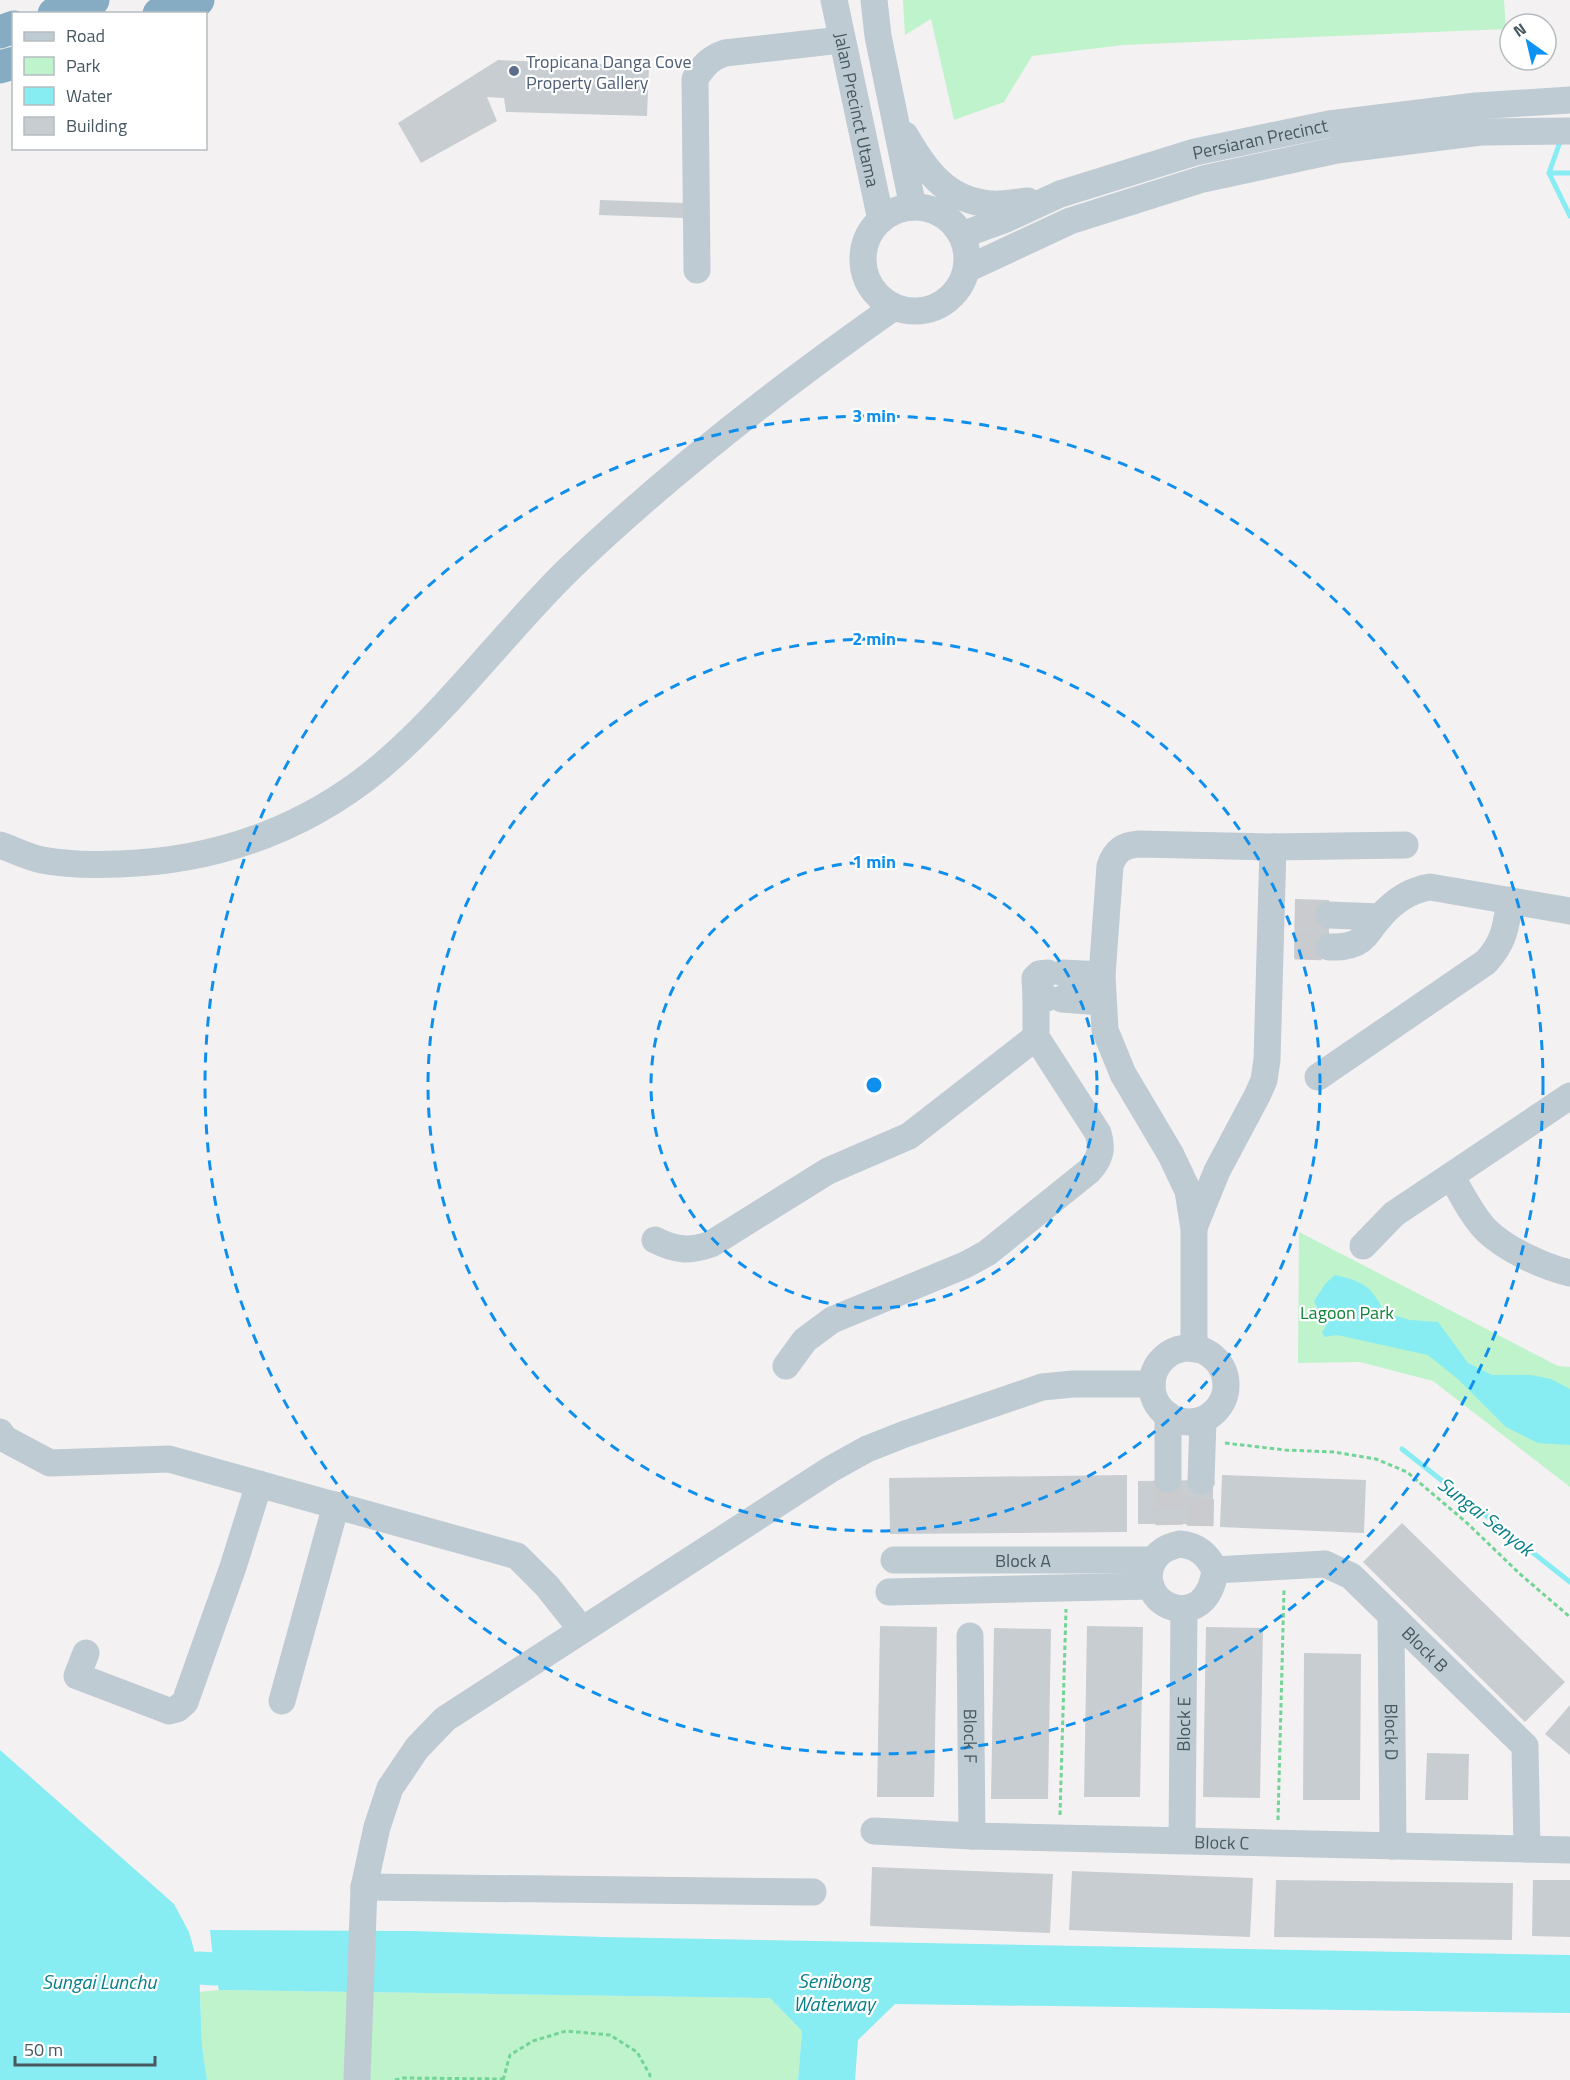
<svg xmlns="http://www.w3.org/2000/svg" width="1570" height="2080" font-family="'Titillium Web',sans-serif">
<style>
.green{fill:#bef3cb}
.water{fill:#88ecf3}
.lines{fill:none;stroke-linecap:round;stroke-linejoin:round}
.stream{stroke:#88ecf3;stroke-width:5}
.river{stroke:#88ecf3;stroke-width:33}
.building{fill:#c8cdd2}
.minor-tunnel{stroke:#c9cbce;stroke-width:27;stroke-dasharray:27 14;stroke-linecap:butt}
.path{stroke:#72d596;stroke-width:3;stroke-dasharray:4.5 3;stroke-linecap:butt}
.minor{stroke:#becbd2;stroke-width:27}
.highway{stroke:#86acc3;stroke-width:33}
.ring{fill:none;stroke:#0e8fed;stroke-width:3;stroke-dasharray:10 8}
.service-dot{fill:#5c6f8a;stroke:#fff;stroke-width:2}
.labels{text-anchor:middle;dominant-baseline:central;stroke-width:4.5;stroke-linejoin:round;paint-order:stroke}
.service-label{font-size:18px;fill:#4e5e75;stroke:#fff;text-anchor:start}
.street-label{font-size:18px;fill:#475861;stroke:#fff}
.park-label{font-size:18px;fill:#10843a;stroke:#fff}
.water-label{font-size:20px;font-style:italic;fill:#067f87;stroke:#fff}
.centre{fill:#0e8fed;stroke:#fff;stroke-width:3}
.ring-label{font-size:18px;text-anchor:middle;font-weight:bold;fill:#0e8fed;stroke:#fff;stroke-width:4.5;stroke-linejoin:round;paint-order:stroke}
</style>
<rect width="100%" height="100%" fill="#f4f1f2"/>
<g class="green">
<polygon points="903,0 1504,0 1506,29 1123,45 1032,56 1004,102 954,120 931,19 905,35"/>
<polygon points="1299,1232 1558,1366 1570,1367 1570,1487 1433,1381 1360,1362 1298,1363"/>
<polygon points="219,1990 770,1998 802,2031 798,2080 207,2080 202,2046 200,1992"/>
</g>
<g class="water">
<path d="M1335,1275C1365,1282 1371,1286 1385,1313L1410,1320L1438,1322L1468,1363L1492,1375H1531L1551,1379L1570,1389V1445L1538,1443L1506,1427L1459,1380L1428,1355L1337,1335L1325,1337L1322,1333L1326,1326L1314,1301L1326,1283Z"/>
<polygon points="0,1750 174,1904 189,1932 199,1968 202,2046 207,2080 0,2080"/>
<polygon points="210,1930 413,1931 603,1937 1570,1955 1570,2013 895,2004 858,2040 855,2080 798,2080 802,2031 770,1998 219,1990 214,1969"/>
</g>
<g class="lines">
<g class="stream">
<polyline points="1561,139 1549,173 1570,216"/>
<polyline points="1549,173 1570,173"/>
<polyline points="1402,1449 1570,1582"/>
</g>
<polyline class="river" points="199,1968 214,1969"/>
</g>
<g class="building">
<polygon points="498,60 649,66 647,116 506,112 504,98 487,97 497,121 421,163 398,123"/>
<polygon points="600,200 685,203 684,218 599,215"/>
<polygon points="1295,899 1329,900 1329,959 1294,958"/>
<polygon points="1127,1475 1127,1532 890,1534 889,1478"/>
<polygon points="1222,1475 1366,1480 1364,1533 1220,1527"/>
<polygon points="1213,1480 1213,1524 1138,1524 1138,1481"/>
<polygon points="1402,1523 1565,1682 1525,1722 1363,1562"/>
<polygon points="880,1626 937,1627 934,1797 877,1797"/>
<polygon points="1087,1626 1143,1627 1140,1797 1084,1797"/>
<polygon points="1206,1627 1263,1628 1260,1798 1203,1797"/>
<polygon points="994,1628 1051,1629 1048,1799 991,1799"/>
<polygon points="1304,1653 1361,1654 1360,1800 1303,1800"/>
<polygon points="1570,1705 1570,1755 1545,1734"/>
<polygon points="1427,1753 1469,1754 1468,1800 1425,1800"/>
<polygon points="872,1867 1053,1874 1050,1933 870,1926"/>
<polygon points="1072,1871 1253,1878 1250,1937 1069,1930"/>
<polygon points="1276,1880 1513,1883 1512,1940 1274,1937"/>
<polygon points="1533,1880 1570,1880 1570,1937 1532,1936"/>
</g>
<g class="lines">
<g class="minor-tunnel">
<polyline points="1295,914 1329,915"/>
<polyline points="1295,946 1329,947"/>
<polyline points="1168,1480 1169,1525"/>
<polyline points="1200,1526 1201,1481"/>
</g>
<g class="path">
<polyline points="1225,1443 1285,1450 1334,1452 1376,1459 1407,1472 1467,1523 1520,1574 1570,1617"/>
<polyline points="1060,1815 1066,1609"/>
<polyline points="1278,1820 1284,1590"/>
<polyline points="395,2080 403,2078 503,2079"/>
<polyline points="503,2080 510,2055 533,2041 566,2031 610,2035 637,2052 650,2075 649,2080"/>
</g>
<g class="minor">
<path id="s1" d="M834,0L881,220"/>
<polyline points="874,0 878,36 913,207"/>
<path d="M905,135C925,170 947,201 991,204C1003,205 1016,202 1028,201"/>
<circle cx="915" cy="259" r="52"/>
<path id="s2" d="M962,235L1006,219L1060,194L1195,152L1329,124L1476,106L1570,100"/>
<polyline points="967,269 1070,221 1203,179 1337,150 1481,132 1570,131"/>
<path d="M697,270L695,79C703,66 710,58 725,53L841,40"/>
<path d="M0,845C14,850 28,857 42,860C67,865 93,865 119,864C222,861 317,825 394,755C457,698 508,629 568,570C669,473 780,387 894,307"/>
<polyline points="1329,915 1380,917"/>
<path d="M1329,947C1339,947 1347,947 1356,943C1367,937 1371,927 1379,918C1392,903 1410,890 1430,887L1570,911"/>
<polyline points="1063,973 1102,975"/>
<polyline points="1047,998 1036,998 1035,978 1039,974 1048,973"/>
<polyline points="1062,999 1102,1002"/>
<path d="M1318,1077L1486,962C1505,941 1506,926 1510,900"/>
<path d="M1451,1176C1462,1194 1472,1216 1487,1231C1507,1250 1544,1267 1570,1273"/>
<polyline points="1195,1225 1217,1171 1258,1094 1264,1080 1267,1060 1273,847"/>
<path d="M655,1240C675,1250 690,1252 711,1244L828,1171L909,1136L1036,1037"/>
<polyline points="1363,1246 1394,1214 1570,1096"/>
<circle cx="1189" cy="1385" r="37"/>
<path d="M1194,1349V1229L1188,1191L1171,1155L1123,1074L1105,1030L1102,975L1110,866C1115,851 1123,845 1139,844L1273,847L1405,845"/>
<path d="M786,1366L805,1340L832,1320L965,1265L987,1253L1089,1171C1100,1159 1103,1149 1098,1133L1036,1037V998"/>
<polyline points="1168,1415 1168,1480"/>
<polyline points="0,1432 5,1439 50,1463 169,1459 517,1556 547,1586 582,1630"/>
<polyline points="1201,1481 1203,1420"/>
<path d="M1180,1544C1198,1546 1207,1554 1215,1570C1207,1635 1137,1607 1151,1566C1156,1552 1167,1547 1180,1544Z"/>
<path id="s3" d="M894,1560H1154"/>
<path id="s4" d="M1215,1570L1325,1564L1351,1576L1525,1746L1527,1849"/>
<polyline points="889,1592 1151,1586"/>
<path id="s5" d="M1391,1616L1393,1846"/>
<path id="s6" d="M970,1636L972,1836"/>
<polyline points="86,1653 77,1676 169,1711 177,1709 185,1702 233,1567 259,1484"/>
<polyline points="282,1701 336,1505"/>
<path id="s7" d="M874,1831L972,1836L1570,1850"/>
<path id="s8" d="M1182,1840L1184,1609"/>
<polyline points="364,1887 813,1892"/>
<polyline points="357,2080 364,1887 377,1827 390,1788 417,1748 445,1719 831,1469 867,1449 905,1434 1042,1387 1073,1384 1152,1384"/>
</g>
<g class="highway">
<polyline points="54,14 93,0"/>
<polyline points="159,14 198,0"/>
<polyline points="0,32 14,27"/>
<polyline points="0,67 14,63"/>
</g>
</g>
<g class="ring">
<circle cx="874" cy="1085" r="223"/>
<circle cx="874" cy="1085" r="446"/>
<circle cx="874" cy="1085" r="669"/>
</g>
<circle class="service-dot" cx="514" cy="71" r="6"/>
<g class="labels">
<g class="service-label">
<text x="526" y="61">Tropicana Danga Cove<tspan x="526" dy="21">Property Gallery</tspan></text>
</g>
<g class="street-label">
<text stroke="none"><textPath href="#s1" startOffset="112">Jalan Precinct Utama</textPath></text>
<text stroke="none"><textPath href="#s2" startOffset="314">Persiaran Precinct</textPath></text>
<text stroke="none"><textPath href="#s3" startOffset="129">Block A</textPath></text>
<text stroke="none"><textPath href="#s4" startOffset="243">Block B</textPath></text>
<text stroke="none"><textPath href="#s8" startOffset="116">Block E</textPath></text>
<text stroke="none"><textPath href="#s5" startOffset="116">Block D</textPath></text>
<text stroke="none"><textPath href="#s6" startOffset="100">Block F</textPath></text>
<text stroke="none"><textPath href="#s7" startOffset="348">Block C</textPath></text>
</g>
<g class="park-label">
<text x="1347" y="1312">Lagoon Park</text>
</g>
<g class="water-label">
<text transform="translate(1486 1516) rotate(38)">Sungai Senyok</text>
<text x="834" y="1980">Senibong<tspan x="834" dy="23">Waterway</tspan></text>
<text x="99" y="1981">Sungai Lunchu</text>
</g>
</g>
<circle cx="874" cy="1085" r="9" class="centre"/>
<g class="ring-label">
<text x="874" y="422">3 min</text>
<text x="874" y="645">2 min</text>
<text x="874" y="868">1 min</text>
</g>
<rect x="12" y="12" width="195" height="138" fill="#ffffff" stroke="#b5bcc0" stroke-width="1.5"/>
<rect x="24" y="32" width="30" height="9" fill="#becbd2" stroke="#b5bcc0" stroke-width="1.5"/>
<text x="66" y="42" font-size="18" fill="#475861">Road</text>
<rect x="24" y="57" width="30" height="18" fill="#bef3cb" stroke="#b5bcc0" stroke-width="1.5"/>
<text x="66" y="72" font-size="18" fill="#475861">Park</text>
<rect x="24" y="87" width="30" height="18" fill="#88ecf3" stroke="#b5bcc0" stroke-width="1.5"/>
<text x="66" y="102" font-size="18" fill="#475861">Water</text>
<rect x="24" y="117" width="30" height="18" fill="#c8cdd2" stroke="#b5bcc0" stroke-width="1.5"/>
<text x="66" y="132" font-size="18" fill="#475861">Building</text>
<g transform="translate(1528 42) rotate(326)"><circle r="28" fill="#ffffff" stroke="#b5bcc0" stroke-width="1.5"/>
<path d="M0-4.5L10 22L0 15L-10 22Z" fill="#0b92f4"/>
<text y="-9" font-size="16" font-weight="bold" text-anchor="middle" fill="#475861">N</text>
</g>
<path d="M15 2056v9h140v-9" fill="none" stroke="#475861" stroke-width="3"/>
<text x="24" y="2056" font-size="18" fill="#475861" stroke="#ffffff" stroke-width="4.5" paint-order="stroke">50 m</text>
</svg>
